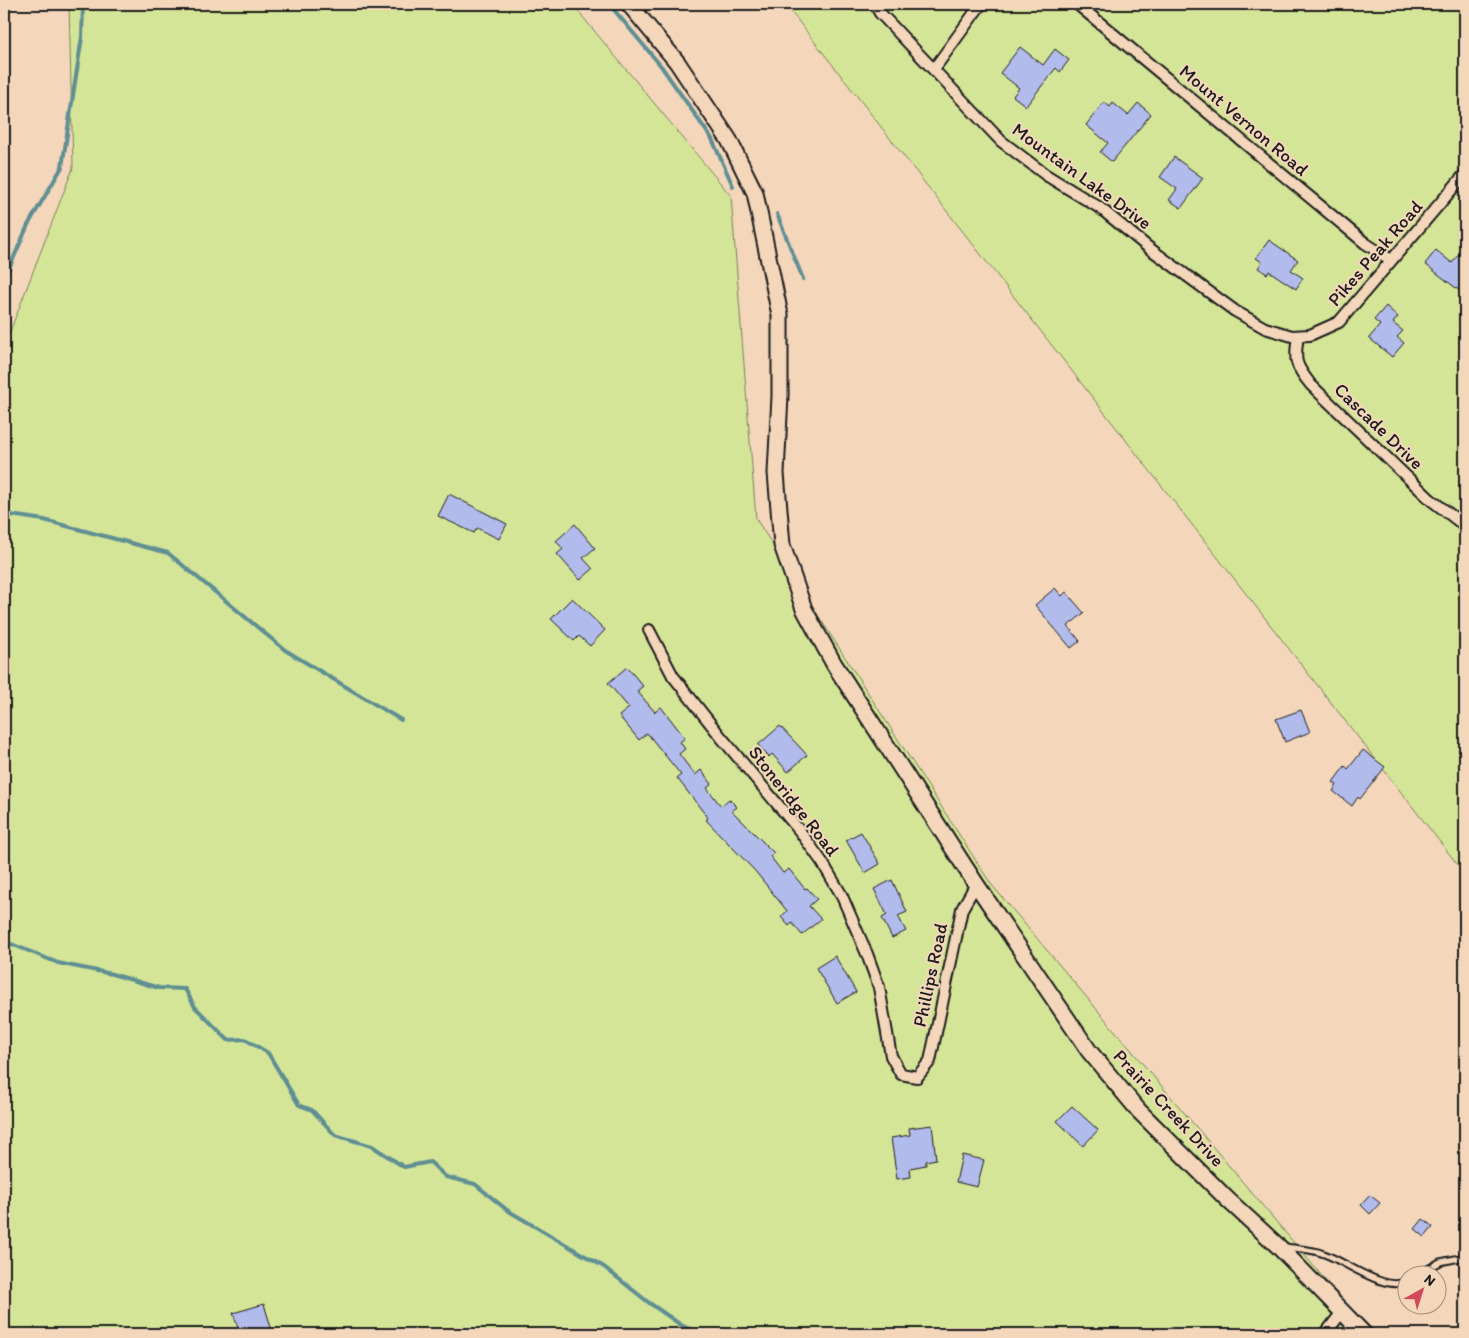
<svg xmlns="http://www.w3.org/2000/svg" width="1469" height="1338" font-family="Itim,sans-serif">
<style>
.green{fill:#d5e598;stroke:#78805a}
.lines{fill:none;stroke-linecap:round;stroke-linejoin:round}
.stream{stroke:#5e8f93;stroke-width:4}
.building{fill:#b1bbec;stroke:#1c1c1c}
.service-casing{stroke:#1c1c1c;stroke-width:9}
.minor-casing{stroke:#1c1c1c;stroke-width:14}
.secondary-casing{stroke:#1c1c1c;stroke-width:19}
.service{stroke:#f4d7bb;stroke-width:5}
.minor{stroke:#f4d7bb;stroke-width:10}
.secondary{stroke:#f4d7bb;stroke-width:15}
.labels{text-anchor:middle;dominant-baseline:central;stroke-width:4;stroke-linejoin:round;paint-order:stroke}
.street-label{font-size:19px;fill:#1c1c1c;stroke:#f4d7bb}
</style>
<rect width="100%" height="100%" fill="#f4d7bb"/>
<filter id="ink" filterUnits="userSpaceOnUse"><feTurbulence type="fractalNoise" baseFrequency=".02" numOctaves="2"/><feDisplacementMap in="SourceGraphic" scale="10" xChannelSelector="R" yChannelSelector="G"/><feConvolveMatrix kernelMatrix="1 2 1 2 8 2 1 2 1" color-interpolation-filters="sRGB"/></filter>
<g filter="url(#ink)">
<g class="green">
<polygon points="69,4 572,4 731,196 756,519 991,884 1349,1308 1369,1334 4,1334 4,347 73,168"/>
<polygon points="785,4 1465,4 1465,874"/>
</g>
<g class="lines">
<g class="stream">
<polyline points="609,4 661,66 712,139 733,186"/>
<polyline points="777,214 803,279"/>
<polyline points="4,280 28,225 62,167 82,37 83,4"/>
<polyline points="4,514 44,520 168,553 285,650 401,720"/>
<polyline points="4,941 58,963 112,974 159,988 185,989 195,1007 228,1040 245,1039 268,1053 299,1105 312,1110 335,1135 372,1146 404,1167 430,1162 446,1177 475,1184 507,1210 604,1267 648,1302 681,1325 701,1334"/>
</g>
</g>
<g class="building">
<polygon points="1020,47 1043,65 1055,49 1069,60 1060,72 1056,68 1026,106 1013,96 1019,88 1000,73"/>
<polygon points="1104,102 1110,107 1113,103 1128,115 1138,103 1151,114 1112,162 1100,152 1108,143 1086,125"/>
<polygon points="1174,157 1203,178 1181,208 1169,200 1177,189 1160,177"/>
<polygon points="1269,240 1298,260 1291,270 1303,278 1296,289 1269,271 1267,274 1258,268 1262,262 1256,258"/>
<polygon points="1436,250 1452,263 1459,254 1465,258 1465,295 1425,264"/>
<polygon points="1386,306 1398,317 1393,323 1403,331 1397,337 1404,343 1392,357 1369,338 1380,325 1374,320"/>
<polygon points="449,494 507,524 499,539 477,528 474,533 438,516"/>
<polygon points="575,524 595,548 583,558 593,569 580,580 557,554 563,549 556,541"/>
<polygon points="1055,588 1062,596 1066,592 1084,613 1068,626 1080,641 1071,648 1035,605"/>
<polygon points="572,598 605,630 590,646 579,636 574,641 551,619"/>
<polygon points="627,667 643,686 637,691 655,712 661,707 685,738 680,742 685,749 679,754 695,775 701,770 712,784 707,788 721,806 729,799 737,807 732,811 774,853 770,856 783,873 789,869 805,889 807,888 817,899 809,906 821,919 802,935 792,923 789,926 781,917 787,911 755,871 706,820 708,818 677,778 681,775 647,733 639,740 619,716 629,708 608,683"/>
<polygon points="1301,710 1310,732 1285,742 1276,719"/>
<polygon points="780,726 807,755 788,772 772,754 769,757 758,745"/>
<polygon points="1363,750 1385,767 1360,799 1358,797 1352,806 1333,791 1337,785 1333,782 1345,766 1348,769"/>
<polygon points="861,832 880,864 865,873 846,840"/>
<polygon points="892,880 907,912 898,916 906,931 892,938 882,918 887,915 874,889"/>
<polygon points="835,956 856,992 837,1003 816,968"/>
<polygon points="1072,1106 1098,1130 1083,1146 1057,1121"/>
<polygon points="932,1125 936,1159 926,1161 926,1165 910,1168 911,1177 897,1179 891,1138 910,1135 909,1128"/>
<polygon points="962,1155 984,1160 977,1187 956,1182"/>
<polygon points="1370,1195 1380,1203 1370,1214 1361,1205"/>
<polygon points="1423,1219 1433,1227 1425,1237 1415,1229"/>
<polygon points="264,1304 273,1334 240,1334 233,1313"/>
</g>
<g class="lines">
<defs>
<g id="service">
<path d="M1286,1247C1298,1249 1313,1249 1324,1254C1345,1261 1386,1293 1406,1281"/>
<polyline points="1416,1276 1440,1262 1465,1257"/>
</g>
<g id="minor">
<polyline points="875,4 880,13 1001,141 1046,175 1100,208 1149,248 1235,311 1265,328 1292,336 1310,335 1339,322 1465,174"/>
<polyline points="1077,4 1365,243 1391,260"/>
<polyline points="934,69 981,4"/>
<path d="M1298,336C1294,361 1295,365 1311,385L1430,499L1465,526"/>
<polyline points="649,630 673,676 721,737 799,830 822,862 841,894 867,954 879,987 891,1056 901,1074 917,1077 930,1061 962,909 976,884"/>
<polyline points="1325,1334 1342,1312"/>
</g>
<polyline id="secondary" points="629,4 677,62 729,140 755,193 780,315 780,396 776,473 782,545 804,609 834,664 976,884 1089,1051 1139,1111 1228,1200 1278,1246 1364,1334"/>
</defs>
<use href="#service" class="service-casing"/>
<use href="#minor" class="minor-casing"/>
<use href="#secondary" class="secondary-casing"/>
<use href="#service" class="service"/>
<use href="#minor" class="minor"/>
<use href="#secondary" class="secondary"/>
</g>
</g>
<g class="labels">
<g class="street-label">
<text transform="translate(1244 120) rotate(40)">Mount Vernon Road</text>
<text transform="translate(1082 176) rotate(36)">Mountain Lake Drive</text>
<text transform="translate(1375 253) rotate(-49)">Pikes Peak Road</text>
<text transform="translate(1379 426) rotate(44)">Cascade Drive</text>
<text transform="translate(794 801) rotate(52)">Stoneridge Road</text>
<text transform="translate(930 975) rotate(-78)">Phillips Road</text>
<text transform="translate(1169 1108) rotate(47)">Prairie Creek Drive</text>
</g>
</g>
<rect width="1469" height="1338" fill="none" stroke="#f4d7bb" stroke-width="20"/>
<rect x="10" y="10" width="1449" height="1318" fill="none" stroke="#1c1c1c" stroke-width="2" filter="url(#ink)"/>
<g transform="translate(1422 1290) rotate(39)"><circle r="24" fill="#f4d7bb" stroke="#9e8c7b"/>
<path d="M0-4L9 19L0 12L-9 19Z" fill="#d1495b"/>
<text y="-8" font-size="14" font-weight="bold" text-anchor="middle" fill="#1c1c1c">N</text>
</g>
</svg>
